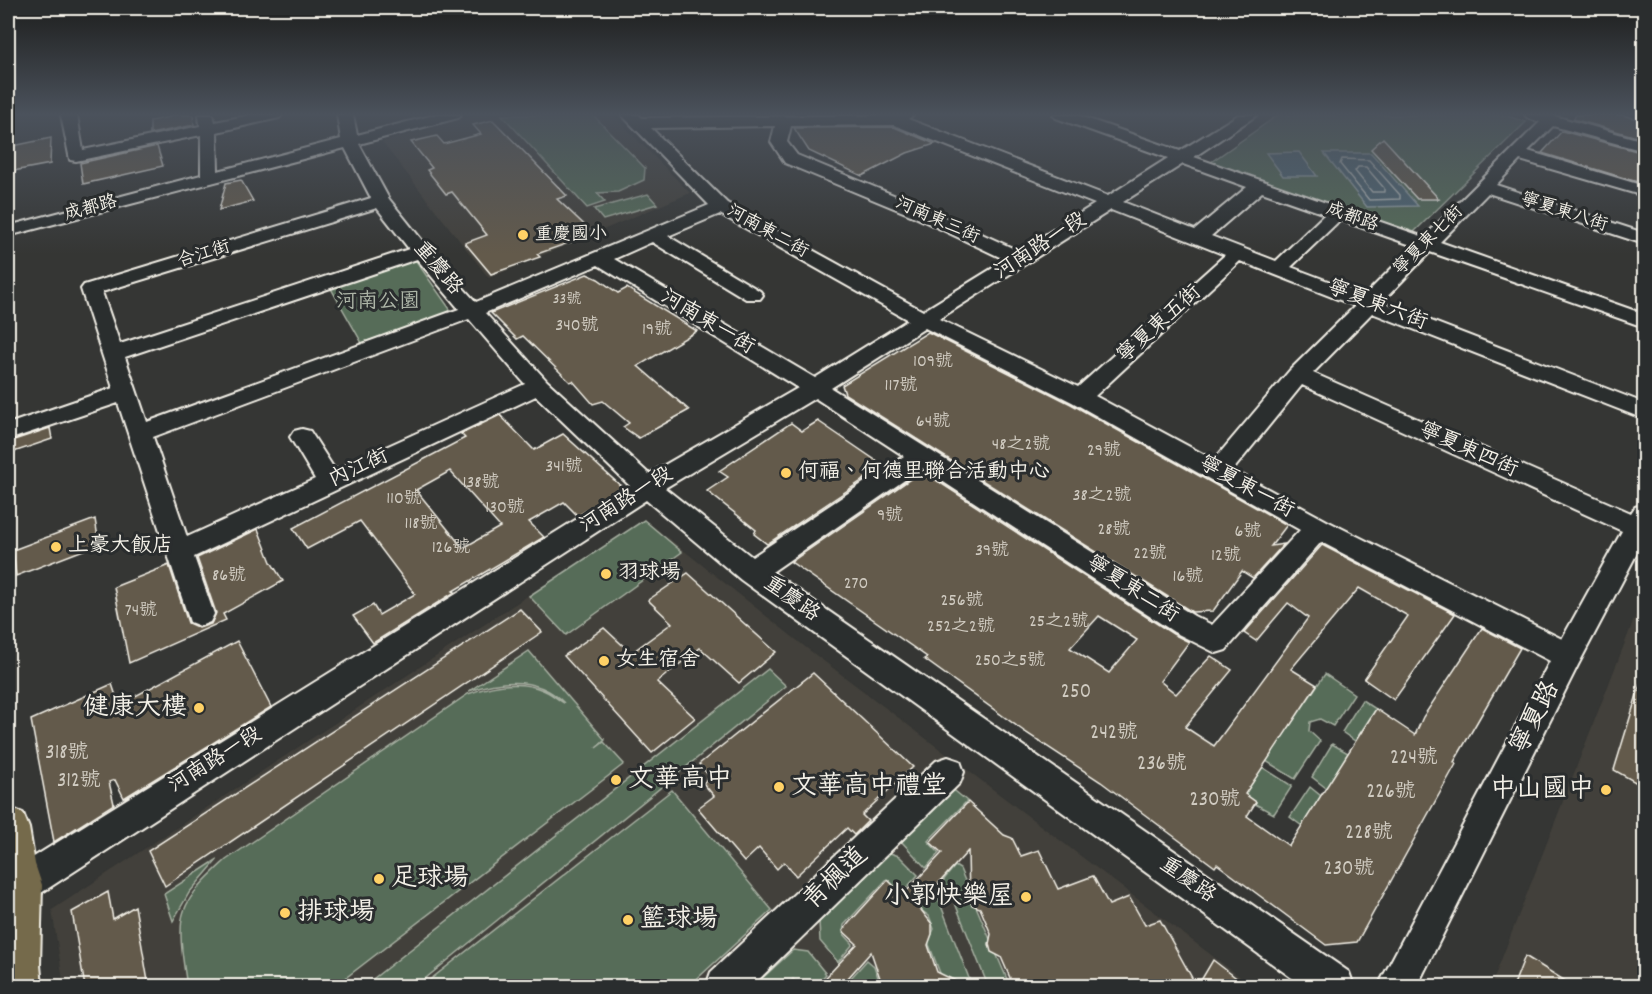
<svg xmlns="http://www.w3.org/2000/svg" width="1652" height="994" font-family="Dekko,'LXGW WenKai TC',sans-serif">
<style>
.built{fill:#43413b}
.green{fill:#566c58;stroke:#a5aea0;stroke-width:1.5}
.water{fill:#4f6673;stroke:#919ea2;stroke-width:1.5}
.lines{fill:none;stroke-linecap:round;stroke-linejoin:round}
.shore{stroke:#b2b9b9;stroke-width:1.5}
.building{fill:#635a4b;stroke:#f4f1e8;stroke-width:1.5;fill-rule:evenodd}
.minor-casing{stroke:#f4f1e8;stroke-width:4}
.major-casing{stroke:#f4f1e8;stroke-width:4}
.minor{fill:#2a2d2e;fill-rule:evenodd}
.major{fill:#746b4b;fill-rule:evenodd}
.poi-dot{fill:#ffd166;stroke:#2a2d2e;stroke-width:2}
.labels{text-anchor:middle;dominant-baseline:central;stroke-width:6;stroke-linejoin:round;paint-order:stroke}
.far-number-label{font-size:15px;fill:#d0cbc1}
.far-street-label{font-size:18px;fill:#f4f1e8;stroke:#2a2d2e}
.far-poi-label{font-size:18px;fill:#f4f1e8;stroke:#2a2d2e;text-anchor:start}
.number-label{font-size:18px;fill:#d0cbc1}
.street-label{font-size:21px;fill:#f4f1e8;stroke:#2a2d2e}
.park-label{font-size:21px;fill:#adb5a7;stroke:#2a2d2e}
.poi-label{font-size:21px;fill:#f4f1e8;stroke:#2a2d2e;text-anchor:start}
.near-number-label{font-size:21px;fill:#d0cbc1}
.near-poi-label{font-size:26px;fill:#f4f1e8;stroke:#2a2d2e;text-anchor:start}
.near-street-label{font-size:26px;fill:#f4f1e8;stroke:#2a2d2e}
</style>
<rect width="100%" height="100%" fill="#353634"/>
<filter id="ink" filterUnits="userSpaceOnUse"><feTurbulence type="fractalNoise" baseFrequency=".0167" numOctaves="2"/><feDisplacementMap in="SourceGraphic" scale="12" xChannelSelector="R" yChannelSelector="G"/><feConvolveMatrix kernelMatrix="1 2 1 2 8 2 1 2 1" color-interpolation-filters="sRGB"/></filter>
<g filter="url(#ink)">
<g class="built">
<polygon points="477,115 613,115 690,193 489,278 382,142"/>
<polygon points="644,519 809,650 1252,986 64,986 52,910"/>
<polygon points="1644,594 1644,986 1491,986"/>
</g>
<g class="green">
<polygon points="502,115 593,115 645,168 644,180 618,192 597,193 605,202 587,208"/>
<polygon points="1278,115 1504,115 1526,122 1412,234 1211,162"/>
<polygon points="648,194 657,204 603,220 594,209"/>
<polygon points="414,258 452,312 362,343 329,285"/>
<polygon points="644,520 682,552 566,635 529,596"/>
<path d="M529,651L605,740L596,748L604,742L624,764L335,986H187C184,966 177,930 184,911C191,891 211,874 226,860L468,694C492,685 519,680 543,690C551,693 557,699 564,703C538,676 501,680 469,691Z"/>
<polygon points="768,669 786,686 416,986 364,986"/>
<polygon points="1325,674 1354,694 1333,726 1320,719 1310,722 1309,731 1320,741 1295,779 1266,761"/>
<polygon points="1362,700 1376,709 1355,741 1342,732"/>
<polygon points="1332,744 1348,753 1326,788 1312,777"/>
<polygon points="1262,767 1292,786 1274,814 1255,804 1256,802 1245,794"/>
<polygon points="950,787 967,801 928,841 939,853 926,868 901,841 903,836"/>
<polygon points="1310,787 1321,796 1302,826 1290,817"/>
<polygon points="672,790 772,910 689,986 422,986"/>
<polygon points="890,853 899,856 918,875 902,893 887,879 844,925 843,933 853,944 838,962 820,941 819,921 886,854"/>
<polygon points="218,859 189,893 173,921 164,894"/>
<polygon points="955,866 960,869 1010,986 988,986 949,888 941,883"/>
<polygon points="932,893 938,898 972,986 945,986 928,942 934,929 929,916 918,908"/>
<polygon points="793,950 808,952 826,974 815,986 800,986 793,979 786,986 754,986"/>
<polygon points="867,960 874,966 881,986 856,986 850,979"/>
</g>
<g class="water">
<polygon points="1299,152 1317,176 1283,176 1266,153"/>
<polygon points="1324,153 1371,153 1418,206 1367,207"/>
</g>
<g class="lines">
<g class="shore">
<polygon points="1342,159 1369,160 1400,195 1400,199 1369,200 1340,164"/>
<polygon points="1358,167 1366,167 1384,188 1384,192 1372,192 1355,171"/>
</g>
</g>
<g class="building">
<polygon points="170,115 193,115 194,125 150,134 150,121 170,117"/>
<polygon points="1576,115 1623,115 1644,121 1644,139 1573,119"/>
<polygon points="493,120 567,196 557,199 594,234 537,254 540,257 491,274 465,243 487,235 452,192 446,194 427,170 432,168 411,142 437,136 444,144 481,134 473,125"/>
<polygon points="894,127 935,144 907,153 862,176 809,151 794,128"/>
<polygon points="1562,131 1644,153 1644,184 1542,153"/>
<polygon points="51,138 50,164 8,172 8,147"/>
<polygon points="1383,138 1439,199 1417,199 1371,149"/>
<polygon points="157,146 163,166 83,184 80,163"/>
<polygon points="241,180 253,201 219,210 226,183"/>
<polygon points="587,274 598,279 618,293 627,288 697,331 638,366 689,410 639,438 623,427 629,423 603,401 593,404 573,381 570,382 523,336 517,339 491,313"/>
<polygon points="928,332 1071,404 1287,525 1271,546 1284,544 1253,578 1242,571 1213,611 1192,612 845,394 842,385"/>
<path d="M500,415L534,450L563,434L623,488L578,516L564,502L529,522L544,537L453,591L455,592L373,643L353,616L373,605L379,615L415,594L360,521L307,549L293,528L465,438L461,434ZM450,471L500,527L463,548L416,490Z"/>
<polygon points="818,421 884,466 767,544 754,534 756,530 707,491 728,477 719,471 791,423 802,431"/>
<polygon points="50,428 52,439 8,454 8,442"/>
<path d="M922,471L1173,634L1189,642L1160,681L1176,694L1211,656L1232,670L1185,727L1214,746L1308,618L1288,603L1256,641L1244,633L1322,545L1455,614L1394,700L1364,679L1408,616L1359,588L1291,669L1317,685L1245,794L1256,802L1247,816L1289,846L1376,709L1415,735L1423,717L1482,628L1520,648L1454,762L1456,764L1357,942L1326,945L1217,864L1215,867L1101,782L1025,732L924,659L927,657L791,562ZM1099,616L1137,640L1109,673L1070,648Z"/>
<polygon points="95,519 99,544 16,576 13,550"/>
<polygon points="258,529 271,562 283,581 223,614 226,620 129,663 114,587 169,565 188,623 199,628 211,624 216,613 197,558"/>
<polygon points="688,573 776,652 739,683 700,648 657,682 695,718 652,753 564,656 604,628 631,653 672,623 648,600"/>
<polygon points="520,609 542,632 165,886 148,851"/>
<polygon points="237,641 271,707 124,798 115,780 109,782 114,804 54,842 31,720 112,684 119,705"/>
<polygon points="813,673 913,767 862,815 868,821 854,835 847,828 796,876 784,862 777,869 759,848 744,862 698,808 714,796 703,783 710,777 699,764"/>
<polygon points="1640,685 1644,685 1644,787 1614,770"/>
<polygon points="968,802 1004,835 1012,838 1021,856 1039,850 1058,889 1093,876 1109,905 1129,897 1145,925 1160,920 1197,987 1014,987 1001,957 991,952 989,944 991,934 980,908 972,905 969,899 968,851 918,906 932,924 932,934 928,945 937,972 968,987 883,987 871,952 840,987 817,987 857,944 843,931 848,924 888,880 903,895 942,853 930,842"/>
<polygon points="108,892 113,919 135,906 149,987 85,987 72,912"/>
<polygon points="1525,956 1575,987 1513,987"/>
<polygon points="1213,960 1248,987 1197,987"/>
</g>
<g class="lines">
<defs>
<g id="minor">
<path d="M61,115H77L83,150L200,126L199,115H213L215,122L250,115H282L279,118L217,132L218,171L341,139L337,115H353L357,135L434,115H461L458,118L359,144L389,199L437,259L476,302L709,205L622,115H639L642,118L913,115L908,119L1108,196L1168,158L1056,118L1053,115H1077L1180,151L1238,115H1257L1194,157L1424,237L1540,122L1528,118L1525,115H1551L1644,141V151L1553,126L1528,151L1644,186V196L1520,160L1496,185L1644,233V244L1488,193L1440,242L1644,314V327L1430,252L1382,302L1644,403V419L1372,313L1313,373L1631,513L1635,507L1644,504V540L1578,665L1417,986H1378L1550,661L1321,542L1226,650L1216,653L1174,632L922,468L772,572L1349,972L1354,986H1303L741,580L646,500L21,906L8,911V873L630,486L536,396L194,557L214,614L210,622L200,626L190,622L118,403L8,440V424L113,388L81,289L84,285L371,198L345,148L8,236V226L201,175V135L76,161L70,160ZM894,125L1095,204L1019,251L925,208L797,155L787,142L791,126ZM775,126L771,142L785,163L913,216L1006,260L923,311L727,203L651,128ZM1183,164L1247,187L1195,230L1123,202ZM1262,192L1325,214L1276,261L1211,236ZM377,208L409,249L120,344L102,292ZM1111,210L1225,255L1078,387L939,319ZM720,214L908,320L815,378L614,259L652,242L746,299H760L763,295L760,291L668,236ZM1340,220L1414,246L1365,295L1291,267ZM417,259L459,309L147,422L125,357ZM1240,261L1355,306L1290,370L1214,460L1095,396ZM598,265L798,388L649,474L547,381L485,313ZM469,319L525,384L335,470L310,431L302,429L294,431L290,437L315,479L187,537L153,437ZM925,328L1072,402L1300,530L1212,625L1194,616L831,388ZM1302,385L1622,531L1562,639L1327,521L1233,470ZM815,398L904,456L752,557L665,488Z"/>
<polygon points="948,757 960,761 964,772 960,783 752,986 706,986 711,972 936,761"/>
</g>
<polygon id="major" points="8,807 23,813 29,828 35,864 42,885 40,965 42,986 8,986"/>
</defs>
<use href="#minor" class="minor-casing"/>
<use href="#major" class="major-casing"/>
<use href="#minor" class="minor"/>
<use href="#major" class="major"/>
</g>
</g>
<linearGradient id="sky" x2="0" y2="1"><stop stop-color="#1d1e1d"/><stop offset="0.45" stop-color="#4b525c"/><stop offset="1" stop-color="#4b525c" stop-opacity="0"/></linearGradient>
<rect width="1652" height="254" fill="url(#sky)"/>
<g class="poi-dot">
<circle cx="523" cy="235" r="6"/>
<circle cx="786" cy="473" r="6"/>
<circle cx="56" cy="547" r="6"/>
<circle cx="606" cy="574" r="6"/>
<circle cx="604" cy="661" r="6"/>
<circle cx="199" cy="708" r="6"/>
<circle cx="616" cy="780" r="6"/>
<circle cx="779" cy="787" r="6"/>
<circle cx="1606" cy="790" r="6"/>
<circle cx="379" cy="879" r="6"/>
<circle cx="1026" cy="897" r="6"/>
<circle cx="285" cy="913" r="6"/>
<circle cx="628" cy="920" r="6"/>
</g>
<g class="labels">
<g class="far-number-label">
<text x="567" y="300">33號</text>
</g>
<g class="far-street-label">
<text transform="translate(91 209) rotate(-15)">成都路</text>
<text transform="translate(1564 213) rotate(18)">寧夏東八街</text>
<text transform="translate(1352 218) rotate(20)">成都路</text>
<text transform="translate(937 221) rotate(24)">河南東三街</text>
<text transform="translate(767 232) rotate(29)">河南東二街</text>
<text transform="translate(1429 241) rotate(-45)">寧夏東七街</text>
<text transform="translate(204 255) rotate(-17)">合江街</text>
</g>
<g class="far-poi-label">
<text x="535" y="235">重慶國小</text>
</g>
<g class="number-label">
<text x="577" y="326">340號</text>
<text x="657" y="330">19號</text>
<text x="933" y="362">109號</text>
<text x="901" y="386">117號</text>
<text x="933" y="422">64號</text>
<text x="1021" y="445">48之2號</text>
<text x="1104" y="451">29號</text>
<text x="564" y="467">341號</text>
<text x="481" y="483">138號</text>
<text x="1102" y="496">38之2號</text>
<text x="404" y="499">110號</text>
<text x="505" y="508">130號</text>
<text x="890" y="516">9號</text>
<text x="421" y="524">118號</text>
<text x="1114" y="530">28號</text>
<text x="1248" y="532">6號</text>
<text x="451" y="548">126號</text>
<text x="992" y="551">39號</text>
<text x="1150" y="554">22號</text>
<text x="1226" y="556">12號</text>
<text x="229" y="576">86號</text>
<text x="1188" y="577">16號</text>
<text x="856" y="584">270</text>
<text x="962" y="601">256號</text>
<text x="141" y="611">74號</text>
<text x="1059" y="622">25之2號</text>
<text x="961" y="627">252之2號</text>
<text x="1010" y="661">250之5號</text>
</g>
<g class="street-label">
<text transform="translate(1041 247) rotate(-33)">河南路一段</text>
<text transform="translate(437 269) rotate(50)">重慶路</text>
<text transform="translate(1377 306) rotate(21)">寧夏東六街</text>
<text transform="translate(707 323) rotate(31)">河南東一街</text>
<text transform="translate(1160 325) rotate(-42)">寧夏東五街</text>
<text transform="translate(1468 451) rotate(24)">寧夏東四街</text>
<text transform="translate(359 469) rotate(-25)">內江街</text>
<text transform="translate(1246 488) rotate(29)">寧夏東一街</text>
<text transform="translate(627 501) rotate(-32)">河南路一段</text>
<text transform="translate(1132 590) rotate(33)">寧夏東二街</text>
<text transform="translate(791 600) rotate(35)">重慶路</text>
<text transform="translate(216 761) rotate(-32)">河南路一段</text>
<text transform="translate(1187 881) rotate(35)">重慶路</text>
</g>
<g class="park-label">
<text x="378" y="303">河南公園</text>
</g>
<g class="poi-label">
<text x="798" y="473">何福、何德里聯合活動中心</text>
<text x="68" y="547">上豪大飯店</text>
<text x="618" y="574">羽球場</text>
<text x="616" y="661">女生宿舍</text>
</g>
<g class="near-number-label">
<text x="1076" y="693">250</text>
<text x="1114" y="734">242號</text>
<text x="67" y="754">318號</text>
<text x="1414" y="759">224號</text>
<text x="1162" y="765">236號</text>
<text x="79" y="782">312號</text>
<text x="1391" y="793">226號</text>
<text x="1215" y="801">230號</text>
<text x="1369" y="834">228號</text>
<text x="1349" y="870">230號</text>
</g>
<g class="near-poi-label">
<text x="187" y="708" text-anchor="end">健康大樓</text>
<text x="628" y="780">文華高中</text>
<text x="791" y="787">文華高中禮堂</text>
<text x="1594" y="790" text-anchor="end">中山國中</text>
<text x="391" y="879">足球場</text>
<text x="1014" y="897" text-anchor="end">小郭快樂屋</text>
<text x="297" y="913">排球場</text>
<text x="640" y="920">籃球場</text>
</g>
<g class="near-street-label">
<text transform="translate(1536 718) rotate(-63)">寧夏路</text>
<text transform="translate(836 879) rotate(-44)">青楓道</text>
</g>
</g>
<rect width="1652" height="994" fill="none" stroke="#2a2d2e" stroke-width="30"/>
<rect x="15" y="15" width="1622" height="964" fill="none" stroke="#f4f1e8" stroke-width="2" filter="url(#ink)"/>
</svg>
